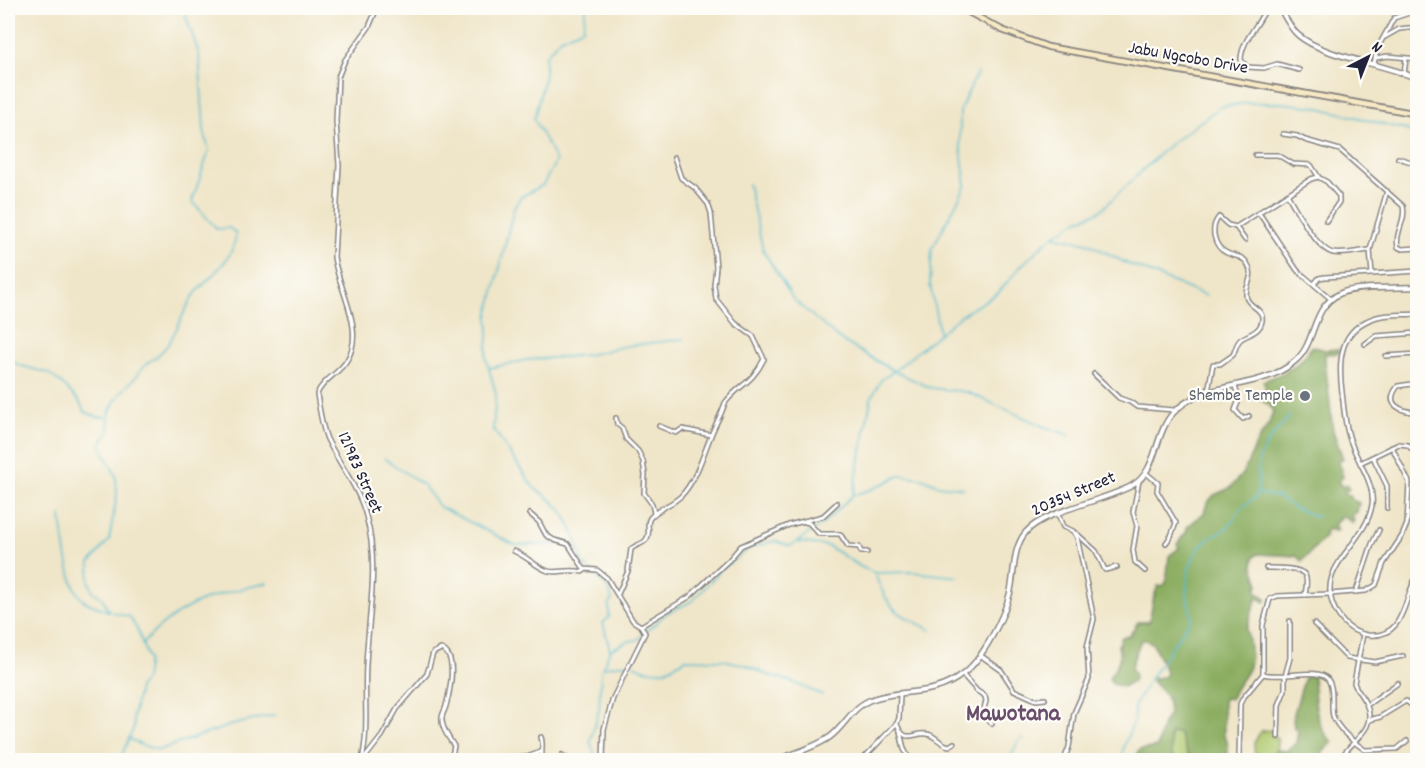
<svg xmlns="http://www.w3.org/2000/svg" width="1425" height="768" font-family="Dekko,sans-serif">
<style>
.green{fill:#afc96e;stroke:#687654;stroke-width:1.5}
.forest{fill:#8bad61;stroke:#56684e;stroke-width:1.5}
.lines{fill:none;stroke-linecap:round;stroke-linejoin:round}
.stream{stroke:#50bacd;stroke-width:1.5}
.minor-casing{stroke:#888482;stroke-width:6}
.tertiary-casing{stroke:#888482;stroke-width:7}
.secondary-casing{stroke:#888482;stroke-width:8}
.minor{stroke:#fff;stroke-width:3}
.tertiary{stroke:#fff;stroke-width:4}
.secondary{stroke:#f7e9c3;stroke-width:4.5}
.worship-dot{fill:#6b7280;stroke:#fdfcf7;stroke-width:2}
.labels{text-anchor:middle;dominant-baseline:central;stroke-width:4.5;stroke-linejoin:round;paint-order:stroke}
.street-label{font-size:18px;fill:#22223b;stroke:#fdfcf7}
.worship-label{font-size:18px;fill:#5b616d;stroke:#fdfcf7;text-anchor:end}
.district-label{font-size:24px;font-weight:bold;fill:#694e6b;stroke:#fdfcf7}
</style>
<rect width="100%" height="100%" fill="#fdfcf7"/>
<filter id="ink" filterUnits="userSpaceOnUse"><feTurbulence type="fractalNoise" baseFrequency=".0167" numOctaves="2"/><feDisplacementMap in="SourceGraphic" scale="12" xChannelSelector="R" yChannelSelector="G"/><feConvolveMatrix kernelMatrix="1 2 1 2 8 2 1 2 1" color-interpolation-filters="sRGB"/></filter>
<filter id="wash" filterUnits="userSpaceOnUse"><feTurbulence type="fractalNoise" baseFrequency=".008" numOctaves="4" result="noise"/><feDisplacementMap in="SourceGraphic" scale="24" xChannelSelector="R" yChannelSelector="G"/><feGaussianBlur stdDeviation="1.35" result="paint"/><feColorMatrix in="noise" values="0 0 0 0 0 0 0 0 0 0 0 0 0 0 0 0 0 1.4 0 .05"/><feComposite in="paint" operator="in"/></filter>
<g filter="url(#wash)">
<rect width="100%" height="100%" fill="#efe5c8"/>
<g class="green">
<polygon points="1272,730 1273,736 1278,739 1276,750 1270,756 1269,760 1253,760 1255,758 1254,743 1261,731"/>
<polygon points="1175,732 1179,733 1190,760 1175,760 1171,754 1170,736 1171,733"/>
</g>
<g class="forest">
<path d="M1312,346L1325,350L1339,349V353L1325,354V361L1333,431L1343,459L1338,460L1343,477L1338,481L1342,487L1347,485L1349,489L1345,491L1346,495H1350L1352,500L1359,503L1357,512L1351,516L1354,519L1353,523L1342,515L1334,525L1337,529L1335,532L1328,529L1324,534L1326,536L1302,561L1296,556L1258,554L1254,557L1253,566L1259,584L1256,588L1257,592L1267,599L1265,602L1257,597L1246,630C1250,639 1252,660 1248,669C1243,680 1234,686 1231,699L1225,698L1223,701L1224,735L1227,741L1228,749L1227,760H1190L1179,733H1171L1170,736L1171,754L1175,760H1132L1140,750L1157,747L1163,724L1169,714L1167,697L1152,681L1153,678L1164,677L1166,672L1153,644L1144,639L1140,642C1137,651 1133,658 1131,668L1135,675L1133,681L1123,687L1113,684L1109,678C1116,667 1123,659 1118,646L1122,637L1130,635L1138,622H1149L1154,596L1158,586H1162L1166,583L1169,556L1179,548L1177,544L1187,531V527L1204,513L1207,503L1214,495L1230,488L1243,473L1258,440L1269,424L1273,411L1270,406L1255,396L1266,387L1263,381C1286,373 1299,367 1312,346Z"/>
<path d="M1305,676H1313C1315,699 1314,726 1333,742L1322,753L1323,760H1269L1270,756L1276,750L1286,751L1296,743L1298,730L1294,728L1293,717Z"/>
</g>
<g class="lines">
<g class="stream">
<path d="M586,8L583,28L561,38L545,56V75L534,119L556,161L543,185L521,197L514,207L488,317L489,326L486,358L496,394L493,429L534,488C566,505 575,531 583,565L588,568"/>
<polyline points="748,184 763,250 793,299 839,339 894,371 931,388 967,392 1045,427 1069,435"/>
<polyline points="1053,236 1087,243 1124,262 1206,296"/>
<polyline points="939,332 930,284 932,249 966,185 960,142 960,110 977,73"/>
<polyline points="8,355 18,365 48,373 61,383 78,400 85,412 98,417 106,417"/>
<polyline points="489,368 527,360 587,355 626,346 684,339"/>
<polyline points="384,458 423,485 440,507 515,545 565,544"/>
<polyline points="1257,493 1278,497 1294,508 1317,517"/>
<polyline points="854,495 872,489 901,475 922,478 938,485 964,488"/>
<path d="M61,516C63,536 69,587 82,599C88,605 100,607 108,611"/>
<polyline points="798,542 828,546 861,567 875,573 913,572 959,577"/>
<polyline points="591,571 609,589 612,600 609,604 609,617 603,623 610,650 601,671 599,710 590,742 597,760"/>
<path d="M875,574C890,613 896,612 931,630"/>
<path d="M143,643C183,601 213,595 267,583"/>
<polyline points="610,650 628,641 637,640 667,613 692,601 722,569 750,548 774,541 791,546 824,523 853,495 871,399 881,380 894,371 960,316 998,293 1022,265 1048,240 1078,220 1100,211 1169,145 1220,107 1246,103 1282,103 1316,107 1418,133"/>
<polyline points="634,665 644,669 656,671 666,670 686,659 723,660 746,665 765,674 792,682 822,695"/>
<polyline points="604,667 629,663"/>
<polyline points="128,738 141,745 159,750 232,725 275,715"/>
<path d="M116,760L121,757L134,727L133,717L139,688L145,679L148,660L138,631L130,617L109,611L102,598L93,591L89,582L90,563L109,540L117,495L116,476L100,445L110,430C103,411 120,392 134,379C139,374 142,366 149,362C155,358 161,353 166,347C178,331 183,310 195,294C211,275 234,260 236,234L230,228L217,229L192,201L209,151L204,130L199,54L183,8"/>
<polyline points="1009,760 1018,742 1023,738"/>
<path d="M1120,760L1125,743L1134,721V707L1148,682L1192,617C1183,591 1185,558 1207,540C1212,535 1221,533 1227,528C1234,522 1237,512 1243,506C1248,502 1254,501 1257,494C1260,486 1258,475 1258,466C1260,448 1278,429 1290,416"/>
</g>
</g>
</g>
<g filter="url(#ink)">
<g class="lines">
<defs>
<g id="minor">
<path d="M1266,8C1259,25 1241,41 1241,60L1247,67L1264,68L1277,64L1299,70"/>
<polyline points="1385,37 1399,29 1418,27"/>
<polyline points="1376,58 1388,56 1418,59"/>
<polyline points="1374,64 1377,49 1394,18 1418,10"/>
<polyline points="1404,73 1406,59"/>
<path d="M1283,134L1297,136L1305,140L1340,150L1403,206C1407,220 1394,233 1398,247L1402,249L1418,248"/>
<polyline points="1255,155 1278,155 1293,164 1311,165 1318,176"/>
<polyline points="1398,158 1418,164"/>
<path d="M1287,194C1296,209 1316,249 1333,253C1344,255 1359,251 1370,250"/>
<polyline points="1259,213 1297,270 1331,299"/>
<polyline points="1236,227 1245,240"/>
<polyline points="1372,274 1370,250 1387,191"/>
<polyline points="1314,284 1319,278 1325,277 1418,271"/>
<path d="M1418,314C1404,315 1389,314 1377,317C1339,328 1338,360 1342,392C1344,409 1345,429 1352,445C1359,464 1375,484 1372,505C1366,546 1309,568 1338,615C1345,626 1355,633 1368,635C1406,639 1403,597 1418,574"/>
<polyline points="1365,344 1376,336 1418,333"/>
<polyline points="1386,356 1418,354"/>
<polyline points="1094,374 1119,398 1130,402 1137,407 1174,410"/>
<path d="M1418,383L1398,386C1383,405 1401,411 1418,413"/>
<polyline points="1235,386 1239,400 1235,410 1243,419 1249,416"/>
<path d="M1208,392L1213,364H1220L1233,355C1236,349 1236,343 1241,339C1249,334 1260,332 1262,321C1264,309 1251,308 1247,299C1242,287 1257,279 1247,263C1242,255 1234,257 1227,253C1213,247 1210,227 1219,217L1228,225L1236,227L1311,179L1318,177L1327,182L1339,196V202L1326,221"/>
<polyline points="616,418 617,424 622,428 626,439 638,451 643,461 645,475 644,493 652,504 654,513"/>
<polyline points="659,426 676,433 682,429 711,435"/>
<polyline points="1373,457 1387,486 1387,508"/>
<polyline points="1360,463 1399,444 1408,445 1418,456"/>
<polyline points="1146,473 1158,483 1157,491 1176,523 1171,536 1166,543"/>
<polyline points="1139,481 1133,512 1137,526 1133,550 1135,562 1145,571"/>
<polyline points="530,514 539,522 546,535 554,540 568,544 584,569 597,570 607,578 633,621 641,626 645,633 613,698 604,729 603,760"/>
<polyline points="1058,514 1063,527 1073,531 1077,537 1094,619 1087,647 1089,679 1074,713 1069,747 1064,760"/>
<polyline points="805,522 809,523 819,534 840,534 848,546 859,547 861,552 867,552"/>
<polyline points="1076,533 1096,551 1105,570 1117,567"/>
<path d="M514,551C526,556 536,567 548,571C557,574 569,568 582,572L585,570"/>
<path d="M1266,568C1274,568 1300,567 1305,575C1308,580 1306,589 1305,595"/>
<polyline points="1356,592 1372,544 1379,530"/>
<path d="M618,594L628,571L631,549C635,545 643,544 646,540C652,532 645,524 650,518C658,508 672,505 681,496C696,480 702,458 710,438C714,426 721,416 725,403C738,385 752,384 764,359L753,336L735,323L716,299L714,285L716,267L711,213L708,204L695,188L681,178L674,157"/>
<polyline points="1314,624 1347,658 1375,662 1403,656"/>
<polyline points="641,626 689,597 729,560 741,546 789,525 823,516 837,503"/>
<polyline points="980,655 1001,670 1014,690 1036,700 1045,699"/>
<path d="M1263,674C1280,679 1311,669 1324,676C1336,683 1330,704 1333,716C1337,728 1354,743 1365,750L1397,749L1407,741"/>
<polyline points="963,675 977,691 985,696 986,701 982,716 992,724"/>
<polyline points="1367,705 1398,683"/>
<polyline points="1369,720 1380,717 1406,701 1410,704"/>
<path d="M897,724C905,745 914,732 927,734C935,735 940,744 949,746L954,743"/>
<polyline points="900,731 904,749 910,760"/>
<path d="M541,737C544,746 540,752 543,760"/>
<polyline points="1278,737 1279,705 1285,690 1285,676 1290,658 1290,621"/>
<polyline points="562,755 569,760"/>
<path d="M364,759L382,736L397,709L427,674L433,653L441,649C458,655 450,691 446,706C445,711 441,715 442,720C442,729 449,738 454,746L451,760"/>
<path d="M362,760C369,729 364,697 366,665C368,615 380,565 366,516C359,488 339,464 327,439C322,427 319,407 317,394C323,379 339,374 347,360C366,330 338,288 334,257L339,165L336,121L338,77L345,60L369,27L377,8"/>
<polyline points="510,760 513,758 527,757 541,752"/>
<polyline points="862,760 897,723 899,718 900,695"/>
<polyline points="1239,760 1240,704 1243,698 1263,674 1263,625 1270,599 1277,596 1330,594 1366,591 1376,585 1384,563 1402,536 1407,524 1409,482 1392,447"/>
<path d="M1340,760C1349,741 1379,730 1366,704C1363,697 1357,691 1354,683L1363,634"/>
</g>
<g id="tertiary">
<path d="M1280,8C1285,17 1290,28 1298,35C1325,58 1384,63 1418,79"/>
<path d="M776,760C793,754 814,748 830,737C846,725 852,706 873,699C905,688 933,698 963,674C983,659 1004,617 1010,593C1015,573 1012,548 1026,532C1045,510 1106,501 1133,485C1158,470 1154,433 1174,412C1206,379 1260,391 1294,362C1318,343 1309,308 1341,293C1357,286 1399,288 1418,287"/>
</g>
<polyline id="secondary" points="961,8 1002,30 1048,47 1418,114"/>
</defs>
<use href="#minor" class="minor-casing"/>
<use href="#tertiary" class="tertiary-casing"/>
<use href="#secondary" class="secondary-casing"/>
<use href="#minor" class="minor"/>
<use href="#tertiary" class="tertiary"/>
<use href="#secondary" class="secondary"/>
</g>
</g>
<circle class="worship-dot" cx="1305" cy="396" r="6"/>
<g class="labels">
<g class="street-label">
<text transform="translate(1188 59) rotate(10)">Jabu Ngcobo Drive</text>
<text transform="translate(359 473) rotate(66)">121983 Street</text>
<text transform="translate(1074 495) rotate(-23)">20354 Street</text>
</g>
<g class="worship-label">
<text x="1293" y="396">Shembe Temple</text>
</g>
<g class="district-label">
<text x="1013" y="715">Mawotana</text>
</g>
</g>
<rect width="1425" height="768" fill="none" stroke="#fdfcf7" stroke-width="30"/>
<g transform="translate(1368 57) rotate(42)" stroke="#fdfcf7" stroke-width="4.5" paint-order="stroke">
<path d="M0-4.5L10 22L0 15L-10 22Z" fill="#22223b"/>
<text y="-9" font-size="16" font-weight="bold" text-anchor="middle" fill="#22223b">N</text>
</g>
</svg>
